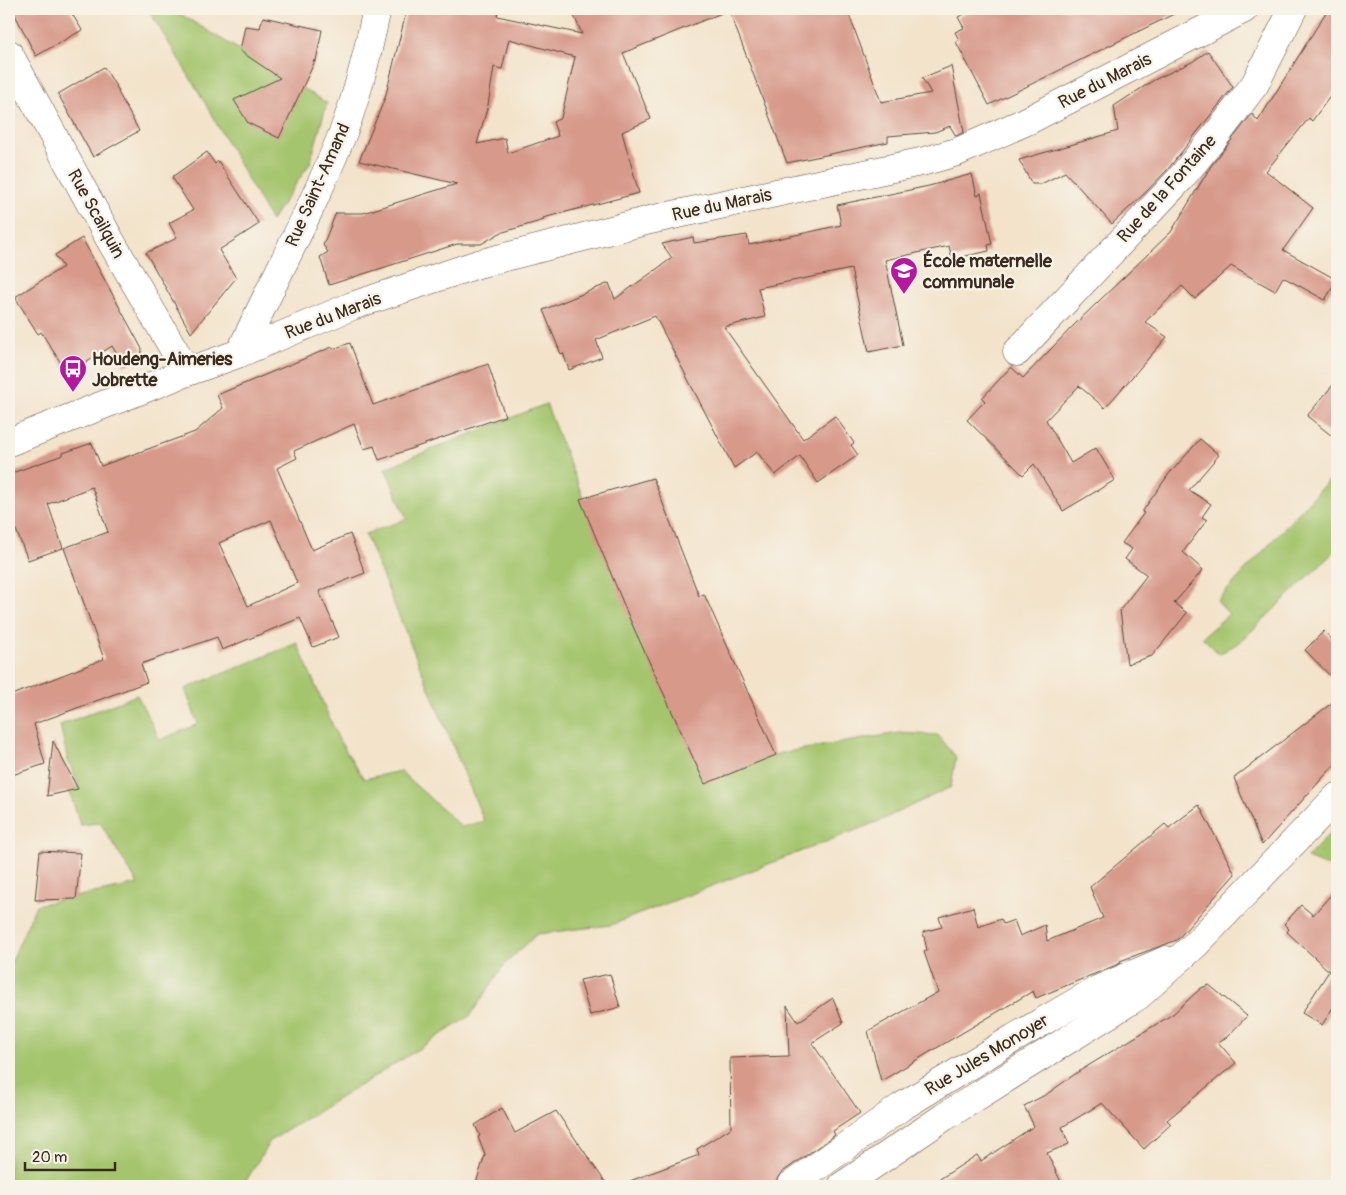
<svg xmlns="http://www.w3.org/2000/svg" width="1346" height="1195" font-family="Pangolin,sans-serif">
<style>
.green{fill:#a4c56d;stroke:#707846}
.building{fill:#d7998a;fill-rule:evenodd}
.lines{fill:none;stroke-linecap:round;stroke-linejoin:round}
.minor-casing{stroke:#574638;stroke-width:29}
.minor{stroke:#fff;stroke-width:28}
.labels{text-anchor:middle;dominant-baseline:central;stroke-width:4.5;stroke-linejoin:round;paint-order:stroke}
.street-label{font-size:18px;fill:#3b2a1e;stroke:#f7f3e8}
.poi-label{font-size:18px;font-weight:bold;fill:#3b2a1e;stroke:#f7f3e8;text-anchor:start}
</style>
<rect width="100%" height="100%" fill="#f7f3e8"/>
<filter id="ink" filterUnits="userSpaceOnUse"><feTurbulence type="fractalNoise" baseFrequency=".02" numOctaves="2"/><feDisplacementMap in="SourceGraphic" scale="10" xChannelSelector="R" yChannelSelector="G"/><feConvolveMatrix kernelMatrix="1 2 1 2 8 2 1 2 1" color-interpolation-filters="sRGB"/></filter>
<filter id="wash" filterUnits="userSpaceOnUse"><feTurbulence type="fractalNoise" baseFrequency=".0096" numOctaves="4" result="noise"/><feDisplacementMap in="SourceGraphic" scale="20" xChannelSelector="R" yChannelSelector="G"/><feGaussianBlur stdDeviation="1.12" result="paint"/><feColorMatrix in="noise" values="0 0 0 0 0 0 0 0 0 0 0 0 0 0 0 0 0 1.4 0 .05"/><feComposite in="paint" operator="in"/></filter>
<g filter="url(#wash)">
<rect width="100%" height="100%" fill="#f3e3cb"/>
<g class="green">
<polygon points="148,9 172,9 327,103 310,163 271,221 200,94"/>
<polygon points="546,404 630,616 709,778 781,753 898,733 938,735 956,757 951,787 877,822 611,925 537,934 504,965 470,1016 406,1057 270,1141 243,1186 9,1186 9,967 36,905 138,884 100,823 80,825 69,789 79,786 68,761 60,725 137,695 160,740 198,724 185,689 297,643 339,740 364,779 400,771 462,827 484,821 365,534 407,519 385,468"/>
<polygon points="1337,471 1337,549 1240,642 1219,654 1202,637 1229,614 1217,601"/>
<polygon points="1337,826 1337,870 1307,858"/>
</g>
<g id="blocks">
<g class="building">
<polygon points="12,9 69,9 82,30 36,56"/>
<path d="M407,9H499L497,16L582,34L571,9H847L881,102L931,93L922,78L951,66L964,132L956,136L950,126L935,132L888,136V142L787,163L729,10L623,53L651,119L622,132L639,193L543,218L544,220L500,233L481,244H457L329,285L320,257L328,252L323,245L336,213H363L457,184L359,161L385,98ZM509,39L575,57L561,118L553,122L558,136L508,153L505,138L477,144L488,105L494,67L502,69Z"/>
<polygon points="975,9 1184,9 989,105 956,42 959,40 955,32 964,28 958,17"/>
<polygon points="1328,9 1337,9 1337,87 1312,121 1309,118 1266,171 1313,208 1283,250 1337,280 1325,300 1283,277 1275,291 1231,266 1195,299 1182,286 1145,322 1167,337 1105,408 1079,386 1046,420 1071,463 1096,448 1115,480 1063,511 1034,464 1023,475 967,420 985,401 982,398 1011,367 1023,378 1074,325 1171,232 1211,166 1252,114 1258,121"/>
<polygon points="263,17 322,30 316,61 314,60 313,62 315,61 279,138 248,123 234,100 280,78 240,51 245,26 260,28"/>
<polygon points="1208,51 1233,87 1168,169 1145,193 1112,224 1065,172 1041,184 1032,184 1019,160 1118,131 1114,106 1154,80 1192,62"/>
<polygon points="104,67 119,91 118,92 139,131 93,157 58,94"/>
<polygon points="207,152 215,164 218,161 259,224 219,250 236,278 191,333 146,253 177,238 169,223 193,210 172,177"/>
<polygon points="972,174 977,196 981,193 992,244 988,245 989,251 952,259 949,246 885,260 903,345 869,352 851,269 758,288 765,317 724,327 803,439 835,416 854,443 851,445 858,455 818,483 800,456 775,475 757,452 734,468 655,316 596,340 602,357 569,370 563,353 561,354 543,310 609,283 615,299 672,258 662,244 693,237 694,243 747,235 749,245 814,231 841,225 837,205 929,186"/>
<polygon points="82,238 142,349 141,359 124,366 112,346 68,374 41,332 38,334 15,297 63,267 55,255"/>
<path d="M350,343L373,405L488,364L505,416L379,460L374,446L364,449L354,424L294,451L297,458L277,468L312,550L350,534L365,573L319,591L339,637L313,647L300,618L222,650L217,637L141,664L147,682L34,724L45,764L9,776V696L104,659L64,548L108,532L92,487L48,504L63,548L28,560L14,525L9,527V474L63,455V453L92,443L101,466L195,432L223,408L217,395L332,347L333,349ZM271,520L297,583L248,606L219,543Z"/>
<polygon points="1337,380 1337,440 1307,416"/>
<polygon points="1200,439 1219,455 1189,490 1211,504 1202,517 1207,520 1183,552 1203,570 1174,603 1187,613 1152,656 1127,664 1120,610 1147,575 1125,559 1132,549 1122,543 1144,513 1142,512 1171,471 1172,471"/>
<polygon points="653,478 699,596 704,594 776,755 705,784 631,622 580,499"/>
<polygon points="1324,631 1337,645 1337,683 1305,650"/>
<polygon points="1337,699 1337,762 1262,845 1234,778"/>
<polygon points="53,741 78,789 47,796"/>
<polygon points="1199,805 1235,874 1177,940 1120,961 1121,963 1036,998 1033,991 881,1081 868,1031 938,992 924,952 927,950 923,932 942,927 939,917 973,907 978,927 1001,919 1003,924 1014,920 1020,936 1045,925 1047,941 1103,918 1090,887 1165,824 1169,828"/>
<polygon points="40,851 81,853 76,899 35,900"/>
<polygon points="1337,888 1337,1001 1322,1025 1302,1013 1329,971 1287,932 1289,929 1284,924 1301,905 1313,915"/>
<polygon points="610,974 620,1007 590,1015 580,980"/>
<polygon points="1209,985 1247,1016 1227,1037 1218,1042 1236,1063 1167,1120 1171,1124 1144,1149 1102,1103 1062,1127 1069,1144 1047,1153 1063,1186 929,1186 977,1155 981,1161 1034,1126 1024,1106 1047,1094 1078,1072 1173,1014 1201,988"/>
<polygon points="833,998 843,1023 812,1043 860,1113 833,1131 835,1135 781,1173 775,1182 768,1186 622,1186 622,1184 699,1155 697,1149 731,1128 730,1058 789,1056 787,1006 798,1022"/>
<polygon points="502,1108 515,1133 556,1111 608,1186 475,1186 485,1155 478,1137 480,1136 475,1125"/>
</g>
</g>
</g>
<g filter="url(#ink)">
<use href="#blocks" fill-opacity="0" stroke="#574638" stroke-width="1"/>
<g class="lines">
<defs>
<g id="minor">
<polyline points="9,54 109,238 187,372"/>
<polyline points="1017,352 1180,179 1218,133 1255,84 1293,9"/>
<path d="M240,353C274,279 314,206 344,130C359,90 368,50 377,9"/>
<polyline points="9,442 187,372 240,353 352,306 478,264 650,220 925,161 957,152 1027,121 1244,9"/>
<polyline points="790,1186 901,1107 1014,1038 1099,989 1166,960"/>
<polyline points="842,1186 944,1117 1138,996 1196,944 1337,797"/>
</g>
</defs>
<use href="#minor" class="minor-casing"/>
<use href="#minor" class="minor"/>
</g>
</g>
<defs>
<symbol id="school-pin" viewBox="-11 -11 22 30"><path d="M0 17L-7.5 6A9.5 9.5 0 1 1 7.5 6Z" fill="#b5179e" stroke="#f7f3e8"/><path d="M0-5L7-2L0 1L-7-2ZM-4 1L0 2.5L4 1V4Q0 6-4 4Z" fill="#fff"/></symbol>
<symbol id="bus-pin" viewBox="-11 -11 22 30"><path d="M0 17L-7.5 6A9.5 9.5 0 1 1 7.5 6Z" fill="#b5179e" stroke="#f7f3e8"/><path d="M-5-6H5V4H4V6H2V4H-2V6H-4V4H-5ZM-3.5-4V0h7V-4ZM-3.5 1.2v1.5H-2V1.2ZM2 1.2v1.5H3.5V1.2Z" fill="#fff"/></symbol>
</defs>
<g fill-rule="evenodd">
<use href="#school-pin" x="888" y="255" width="32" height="43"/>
<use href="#bus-pin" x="57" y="353" width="32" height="43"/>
</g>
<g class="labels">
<g class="street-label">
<text transform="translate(1105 81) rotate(-27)">Rue du Marais</text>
<text transform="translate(318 185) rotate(-66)">Rue Saint-Amand</text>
<text transform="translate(1167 189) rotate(-48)">Rue de la Fontaine</text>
<text transform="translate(722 205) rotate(-12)">Rue du Marais</text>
<text transform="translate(96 214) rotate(61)">Rue Scailquin</text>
<text transform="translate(333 316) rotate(-21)">Rue du Marais</text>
<text transform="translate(987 1055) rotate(-31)">Rue Jules Monoyer</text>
</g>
<g class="poi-label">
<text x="923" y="261">École maternelle<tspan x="923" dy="21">communale</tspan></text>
<text x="92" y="359">Houdeng-Aimeries<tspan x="92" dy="21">Jobrette</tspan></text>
</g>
</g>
<rect width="1346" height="1195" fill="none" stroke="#f7f3e8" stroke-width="30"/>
<path d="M25 1162v8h90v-8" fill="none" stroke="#3b2a1e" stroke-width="2.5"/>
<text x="32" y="1162" font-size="15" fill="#3b2a1e" stroke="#f7f3e8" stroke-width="4" paint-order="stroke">20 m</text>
</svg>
